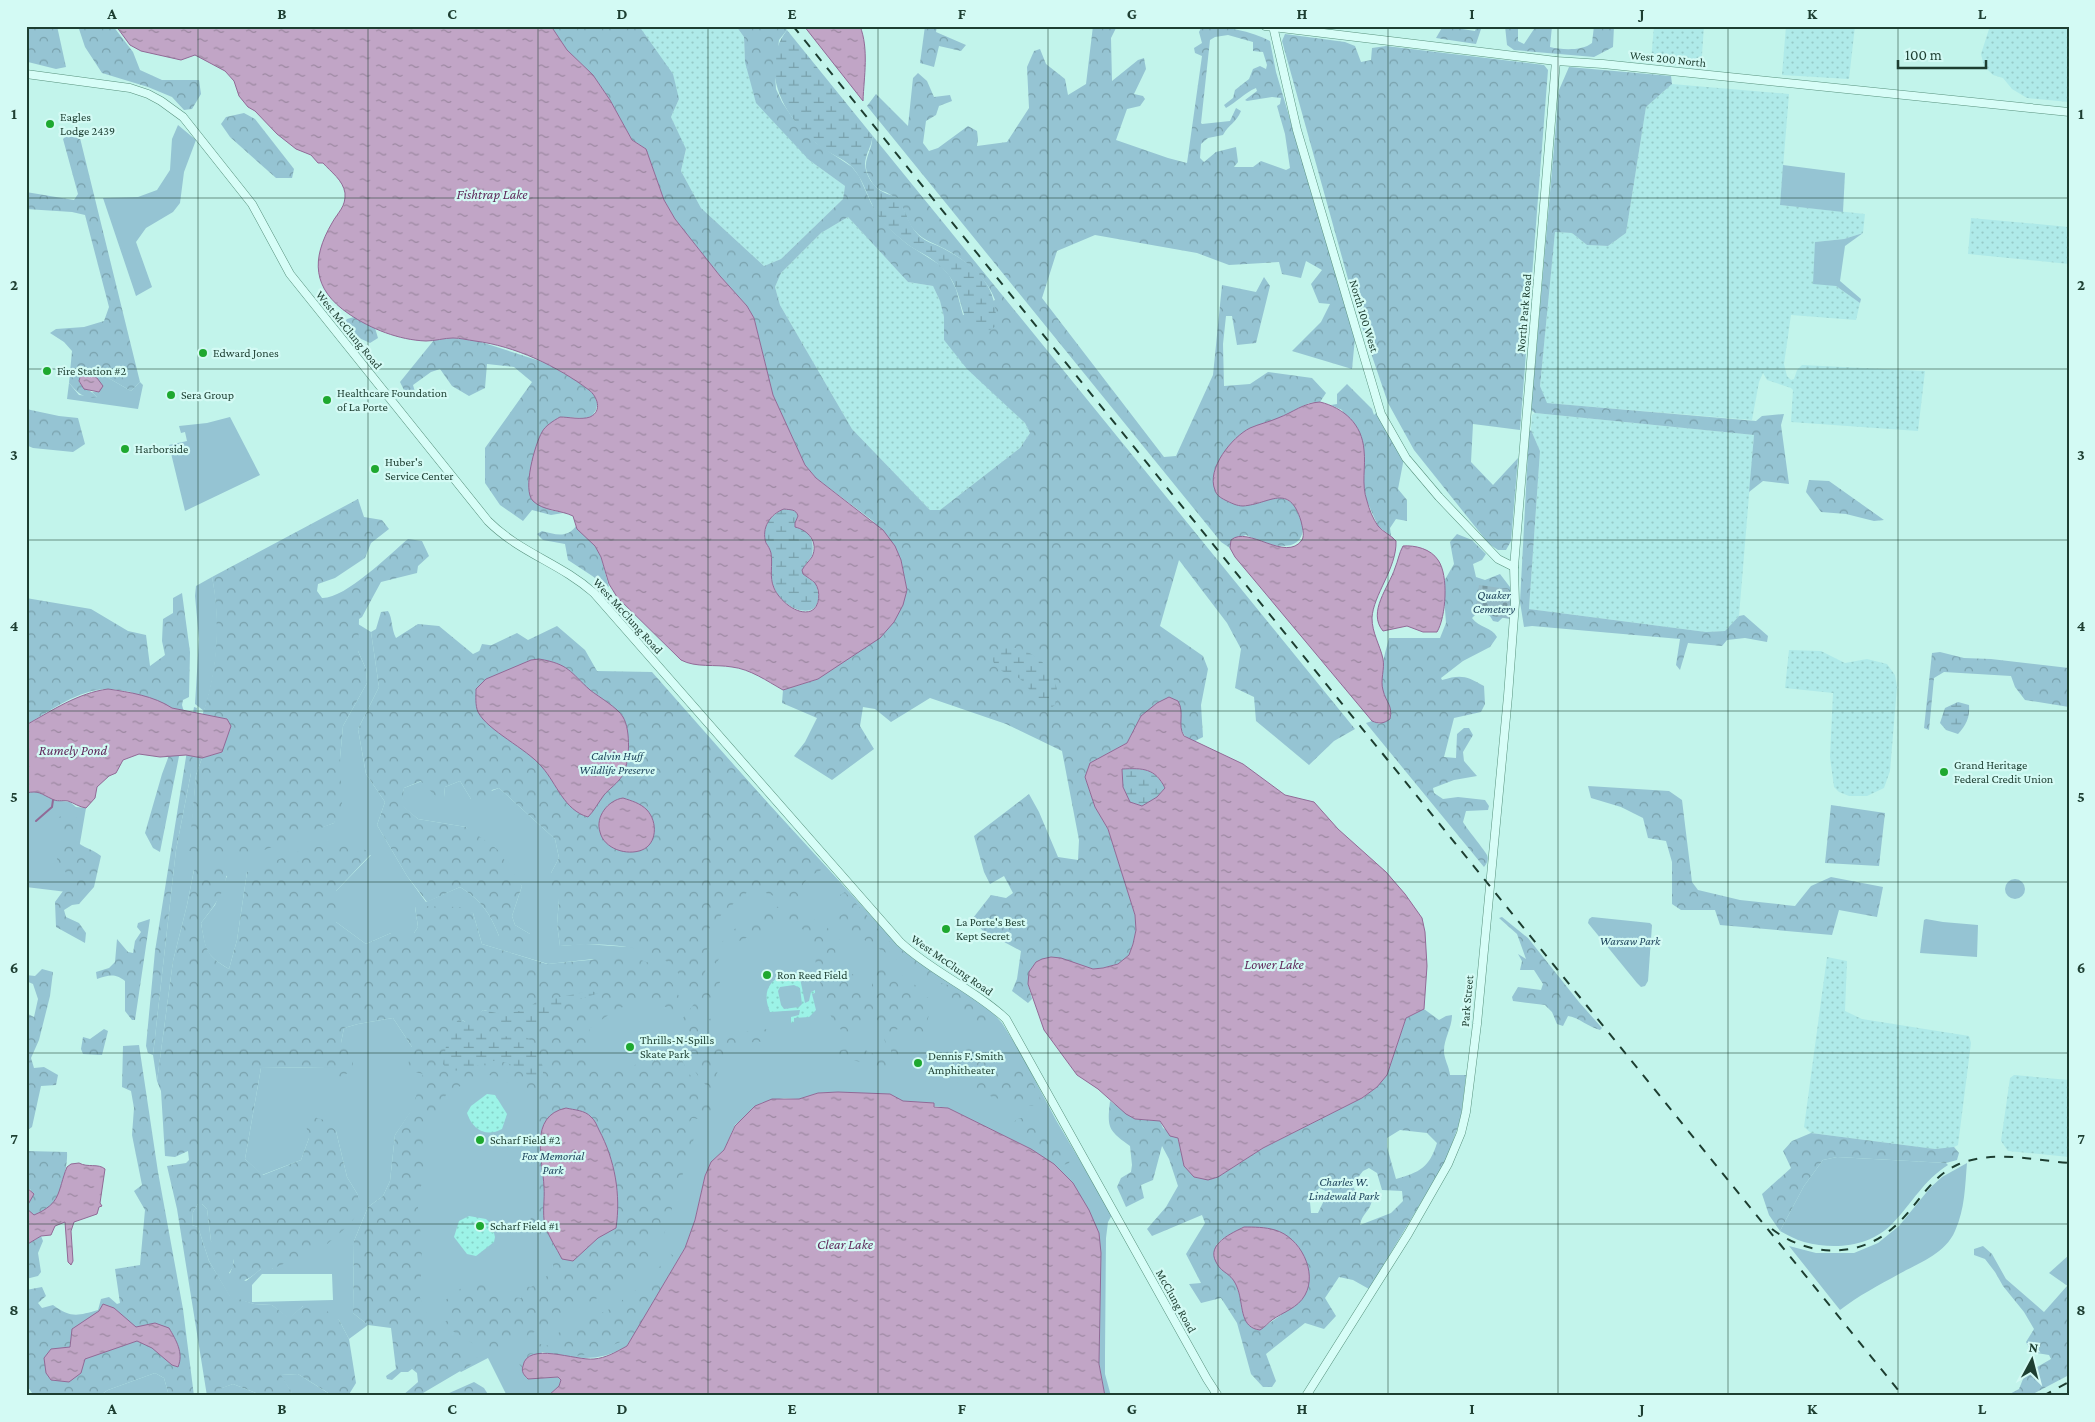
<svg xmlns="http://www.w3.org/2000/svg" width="2095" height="1422" font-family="'Crimson Pro',serif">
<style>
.farmland{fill:url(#farmland-dots)}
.green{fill:#95c4d3;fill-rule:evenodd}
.forest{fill:url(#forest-crowns);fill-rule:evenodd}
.wetland{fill:url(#wetland-marsh)}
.sand{fill:url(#sand-dots);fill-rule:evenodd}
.cemetery{fill:url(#cemetery-stones)}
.water{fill:url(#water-ripples);stroke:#916a96;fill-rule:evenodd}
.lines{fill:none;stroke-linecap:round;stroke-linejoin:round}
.stream{stroke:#916a96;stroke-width:2}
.minor-casing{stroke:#57917d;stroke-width:9}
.minor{stroke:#d7fdf7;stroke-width:8}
.rail{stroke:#1d3e31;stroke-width:2;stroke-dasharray:9 9;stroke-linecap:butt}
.grid{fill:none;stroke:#1d3e31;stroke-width:1;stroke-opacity:0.55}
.poi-dot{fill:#1ea82f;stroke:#d3faf4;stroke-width:2}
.labels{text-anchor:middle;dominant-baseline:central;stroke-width:4.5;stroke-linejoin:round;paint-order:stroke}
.street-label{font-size:12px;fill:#1d3e31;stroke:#d3faf4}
.poi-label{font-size:12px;fill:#1d3e31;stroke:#d3faf4;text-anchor:start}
.park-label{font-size:12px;font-style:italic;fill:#20465e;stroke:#d3faf4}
.water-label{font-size:14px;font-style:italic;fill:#602a5c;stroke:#d3faf4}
.neatline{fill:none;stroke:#1d3e31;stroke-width:2}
.grid-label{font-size:16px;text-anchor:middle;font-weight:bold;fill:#1d3e31}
</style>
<defs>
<pattern id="farmland-dots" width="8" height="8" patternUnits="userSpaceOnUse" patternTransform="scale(1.25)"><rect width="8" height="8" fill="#afeae9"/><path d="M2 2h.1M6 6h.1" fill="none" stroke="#96cac8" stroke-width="1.8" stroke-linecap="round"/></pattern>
<pattern id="forest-crowns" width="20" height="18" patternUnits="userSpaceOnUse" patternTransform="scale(1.25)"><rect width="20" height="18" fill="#95c4d3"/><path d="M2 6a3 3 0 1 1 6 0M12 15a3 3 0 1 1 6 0" fill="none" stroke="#79a1ac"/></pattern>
<pattern id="wetland-marsh" width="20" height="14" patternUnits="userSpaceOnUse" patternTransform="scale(1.25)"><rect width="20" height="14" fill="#95c4d3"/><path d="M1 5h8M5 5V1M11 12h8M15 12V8" fill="none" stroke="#79a1ac"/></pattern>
<pattern id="sand-dots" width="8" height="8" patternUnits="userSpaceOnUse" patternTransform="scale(1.25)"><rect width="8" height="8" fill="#9cf3e7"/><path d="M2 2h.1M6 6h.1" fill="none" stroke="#86d1c7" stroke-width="1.8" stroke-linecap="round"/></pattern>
<pattern id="cemetery-stones" width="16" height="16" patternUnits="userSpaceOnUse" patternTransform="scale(1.25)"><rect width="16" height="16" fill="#95bbc7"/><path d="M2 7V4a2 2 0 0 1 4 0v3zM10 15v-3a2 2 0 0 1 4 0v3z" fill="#7999a2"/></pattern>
<pattern id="water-ripples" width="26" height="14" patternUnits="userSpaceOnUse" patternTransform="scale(1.25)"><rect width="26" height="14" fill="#c1a5c6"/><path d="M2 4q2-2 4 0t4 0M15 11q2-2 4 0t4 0" fill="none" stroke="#9c88a1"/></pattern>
</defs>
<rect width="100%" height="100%" fill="#c2f4eb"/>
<g class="farmland">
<polygon points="639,26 736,26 744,37 745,62 809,160 845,186 843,199 781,259 764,266 701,208 681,171 686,150 671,117 679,99 652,46"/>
<polygon points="1654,26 1704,26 1701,69 1651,61"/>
<polygon points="1786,26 1855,26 1849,79 1782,75"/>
<polygon points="1990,26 2069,26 2069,102 2027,98 2012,89 2003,78 1993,75 1984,66 1981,54"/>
<polygon points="1672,84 1789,94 1780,205 1865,214 1863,233 1844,239 1815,242 1836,286 1860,303 1856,320 1791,315 1784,364 1787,376 1791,380 1794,379 1797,370 1802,365 1925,371 1918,431 1791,422 1793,390 1791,388 1767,380 1763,373 1759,382 1752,420 1546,403 1540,386 1555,232 1572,233 1587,245 1608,246 1626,233 1646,107"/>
<polygon points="848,217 908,282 933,286 940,301 944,317 944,340 1025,423 1030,433 1020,448 940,510 930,510 852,429 780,305 775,287 781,273 821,233"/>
<polygon points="1971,218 2069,227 2069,264 1968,254"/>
<polygon points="1535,413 1754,435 1739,616 1725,631 1706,632 1529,609 1540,451 1531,430 1532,415"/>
<polygon points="1789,650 1821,651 1845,663 1867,659 1887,664 1895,675 1897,687 1890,771 1884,788 1867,796 1849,796 1839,792 1834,787 1830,757 1833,693 1785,688"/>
<polygon points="1827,957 1847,961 1845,1011 1862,1019 1969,1036 1971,1043 1958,1145 1952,1148 1935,1149 1811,1133 1804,1127"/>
<polygon points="2014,1075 2069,1080 2069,1157 2008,1151 2001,1141 2010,1078"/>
</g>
<g class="green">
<polygon points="178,125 196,140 184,172 180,203 173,212 146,228 136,242 152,287 136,296 103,198 138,197 157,190 170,170 172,139"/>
<polygon points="1783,165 1845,173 1843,212 1780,205"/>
<polygon points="1863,233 1845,246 1840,281 1861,299 1860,303 1836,286 1813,284 1815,242 1844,239"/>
<polygon points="85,371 98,372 131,391 140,382 143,385 138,409 67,399 69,383 79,395 97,397 92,392 99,392 97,378"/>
<polygon points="230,417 260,475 185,511 169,445 187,441 185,432 181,433 179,426 207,423"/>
<path d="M212,577C221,620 218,669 204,711L195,704L199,639L195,596L196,586Z"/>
<path d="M358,624L371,632L379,687L358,729L366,774L385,802L377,825L407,876L426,902L460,887C481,900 490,913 499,936L530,934L515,925L512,916L522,886L466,827L418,819L401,805L404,788L422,781L444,797L445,787L460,781L471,799L499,788L555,839L559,858L551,873L559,900L557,924L560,946L585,944L628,947L674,930L452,724L482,644L558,655L607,678L651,675L896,943L991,1011L1002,1023L1019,1050L1056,1120L1112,1215L1108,1222L1106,1238L1105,1353V1374L1111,1396H1105L1099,1364L1100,1299L1031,1149L948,1108L838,1092L818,1093L799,1099L784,1098L761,1103L735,1125L724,1150L711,1162L705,1176L695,1220L685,1248L627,1346C596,1364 575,1358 542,1352L528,1379L558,1377L561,1380L559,1386L548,1396H507L488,1358L461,1372L427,1341L401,1296L410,1113L395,1135L390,1181L383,1196L368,1207L354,1241L353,1313L368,1325L349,1339L339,1320L303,1306L289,1319L272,1305L254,1304L230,1297L209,1261L198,1227L192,1225L193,1212L198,1204H202L207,1209L211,1241L233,1258V1267L229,1273L246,1281L261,1269H272L358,1195L347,1177L336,1131L309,1138L301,1160L262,1175L245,1159L261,1068L326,1067L341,1043L344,1028L358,1024L393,1018L412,1047L594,959L548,964L482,944L473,913L415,907L418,927L414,933H391L366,944L336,922V891L371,855L247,872L237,940L229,969C204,954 206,950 201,923L215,905L227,876L194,870L187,905L173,961L157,1081L153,1055L176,850L191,773V756L202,758L196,775L190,851L314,830L334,823L343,726L367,683L366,669L358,651ZM262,1274H332L333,1300L252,1302V1285Z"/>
<polygon points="33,791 45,793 53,800 70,802 76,807 86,808 74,878 67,892 26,887 26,793"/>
<circle cx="2015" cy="889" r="10"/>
<polygon points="1592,917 1650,923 1652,925 1648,981 1645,986 1641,987 1637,983 1588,923 1589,919"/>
<polygon points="1926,919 1943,922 1978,925 1977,957 1920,953 1924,920"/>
<path d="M1837,1157L1946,1163L1948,1165C1923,1181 1913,1202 1893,1223C1870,1247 1835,1250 1804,1242C1796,1240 1788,1235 1780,1231L1804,1186L1823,1160Z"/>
<path d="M1967,1163C1965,1186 1965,1209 1955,1231C1945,1254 1919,1263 1899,1274C1879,1285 1858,1296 1840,1310L1789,1246L1816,1253H1854L1878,1243L1899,1226L1930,1188L1942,1177Z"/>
<polygon points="2069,1255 2069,1287 2049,1273"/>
<polygon points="155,1373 164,1378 169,1396 99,1396 108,1390"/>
<polygon points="298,1374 328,1393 324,1396 294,1396 280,1375"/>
<polygon points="233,1384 264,1396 217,1396 216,1390"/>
</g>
<g class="forest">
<polygon points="26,26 57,26 66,67 56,69 28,62"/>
<polygon points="78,26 113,26 133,52 140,70 162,80 199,80 201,94 192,109 184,110 172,97 148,87 102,73 85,47"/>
<path d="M551,26H639L673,74L679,99L671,117L686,149L681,171L701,208L764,266L781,259L843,199L845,186L809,160L756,103L745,62L744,37L736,26H783L787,30L779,40L775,75L776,89L782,102L794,120L816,143L852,167L859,176L871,203L881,219L893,232L907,244L940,265L949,275L956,289L963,315L995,300C987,277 965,260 945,249C934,243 924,241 915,231C906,222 906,208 896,199C885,188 877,195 868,175C861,159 874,150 872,135L1355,729L1334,741L1309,765L1256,721L1254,697L1235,688L1241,649L1227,623L1179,560L1160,626L1203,656L1208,669L1201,705L1203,737L1193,742C1180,734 1180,728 1181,714L1141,716L1127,743L1091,763L1085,777L1095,807L1108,829L1135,915L1136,930L1133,944L1129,955L1118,964L1103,968L1093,969L1051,957L1036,962L1028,984L1032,999L1028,1003L1012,991L1017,979L1021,951L982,930L973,918L991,895L1006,898L1013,893L1004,876L990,884L984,872L974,836L1029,794L1039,812L1058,857L1078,860L1079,840L1062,751L1006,724L930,698L891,722L875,709L863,707L860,726L874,749L832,780L794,756L805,742L817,718L782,703L783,690L818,679L907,590L901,560L873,521L816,478L805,465L773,395L754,318L747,306L720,276L675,219L664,200L646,149L632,140L610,100L593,75L567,50ZM848,217L908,282L933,286L940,301L944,317V340L967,369L1025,423L1030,433L1020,448L940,510H930L852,429L780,305L775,287L781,273L821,233Z"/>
<polygon points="925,26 937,26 936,32 966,45 961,51 939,46 934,67 920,63"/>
<path d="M1093,26H1117L1111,38L1112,81L1138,60L1144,58L1146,69L1134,94L1143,96L1145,99L1140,106L1127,109L1116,140L1168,158L1187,163L1202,56L1195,53L1194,48L1202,43L1199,32L1202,26C1223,26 1252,31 1270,41L1276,72L1355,338L1352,369L1292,351L1321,322L1330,304L1319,303L1311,284L1322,270L1306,261L1301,278L1282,274L1279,262L1229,265L1197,253L1095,235L1057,251L1042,298L1164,457L1176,456L1213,375L1222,285L1256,292L1264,277L1270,286L1256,343L1237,345L1232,316H1226L1223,344L1224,386L1250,384L1268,372L1312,378L1326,393L1320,402L1309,403L1280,418L1248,429L1244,506C1256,503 1270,497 1282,498C1307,501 1324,573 1246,535L1231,540L1230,548L1221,542L867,106L876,94L908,126L913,78L918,73L927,81L934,97L950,95L952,101L939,106L936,115L926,121L923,143L929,151L938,148L968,126L977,131L978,139L977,146L1007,142L1029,108L1027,67L1034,51L1040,49L1046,64L1065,79L1068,95L1086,84ZM1228,35L1253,42V51L1263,52L1267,65L1266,69L1260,66L1253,69L1249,79L1235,90L1233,98L1224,105L1226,108C1237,102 1244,93 1256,88L1257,91L1245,100L1247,101L1272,97L1281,98L1280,104L1277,106L1285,134L1290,168L1286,170L1261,161L1253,167H1234L1238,162L1236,147L1216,152L1204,162L1200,158L1201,144L1208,138L1223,135C1229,124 1236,123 1241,111L1236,108L1230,121L1202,124L1201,123L1210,40L1215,37Z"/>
<polygon points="1443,26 1475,31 1477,26 1482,26 1476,44 1436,38"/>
<path d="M1505,26H1518V41L1524,44L1536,26H1552L1550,47C1562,50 1582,51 1592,43L1594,26H1614L1613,47L1594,57L1514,50L1507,45Z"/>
<polygon points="1285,34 1345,42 1355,46 1361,62 1371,60 1372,48 1386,46 1544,65 1548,70 1520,430 1473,424 1471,462 1493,485 1518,458 1511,541 1506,550 1498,550 1489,544 1414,450 1388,403 1358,315 1282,41"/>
<polygon points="1569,67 1671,76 1672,84 1646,107 1626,233 1608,246 1587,245 1572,233 1555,232 1540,386 1547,403 1756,421 1762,416 1784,414 1781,425 1789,484 1763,481 1749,492 1754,435 1535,413 1531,410 1559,90"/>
<polygon points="244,113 255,119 294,169 292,178 276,178 230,137 221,124 226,117"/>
<path d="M66,136L80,138L140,382L131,391L98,372L82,371L79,382C84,389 91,390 97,397C84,400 77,392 69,383L72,351L64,342L50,333L56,329L84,327L104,321L109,307L85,215L72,212L26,209V192L74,200L78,194L63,139Z"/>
<polygon points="354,317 375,328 378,338 370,343 357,337 344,323 347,319"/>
<polygon points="453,338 478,341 546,363 577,381 595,394 598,401 596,410 592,416 586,418 559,417 550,510 563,513 551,515 532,510 523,521 500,505 485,483 485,448 532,382 514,367 487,364 485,388 469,396 452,386 440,369 431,372 413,385 417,399 407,396 400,382 434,340"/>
<polygon points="1347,384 1372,409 1374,415 1378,411 1404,458 1398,489 1407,500 1407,521 1396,519 1390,528 1391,536 1378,526 1366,499 1363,487 1364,450 1342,410 1331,405 1337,404 1337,394"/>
<polygon points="26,409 59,416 78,418 85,444 73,452 33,448 26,445"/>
<polygon points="1531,430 1540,451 1529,609 1706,632 1725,631 1739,616 1744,615 1768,636 1767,642 1745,638 1727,640 1722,646 1688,643 1680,670 1676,665 1680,639 1532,626 1524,627 1520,602 1529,432"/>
<polygon points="1809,480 1829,481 1884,520 1874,521 1846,514 1821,512 1806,492"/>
<path d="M358,499L364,517L382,520L389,529L371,543L365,558L335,578L318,584L317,591L322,598C345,599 390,554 408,539L422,541L429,556L418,566L417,573L381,582L362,617L359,619L358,651L366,669L367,683L343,726L340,758L342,804L334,823L244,858L189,851L196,775L202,758L222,752L227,719L202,716C217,672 221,623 212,577Z"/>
<path d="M576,526L595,546L601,557L609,587L568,560L565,544L543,540L537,534L542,531C554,534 567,539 576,526Z"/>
<path d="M1457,534L1472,540L1486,554L1482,560L1473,564L1476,577L1485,580L1500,574L1513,591V608L1498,622L1493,621L1484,606L1472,618C1479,628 1492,627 1497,637L1490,647L1463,661L1441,678L1442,680C1461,674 1467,676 1484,686L1485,704L1481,712L1454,718L1444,757L1456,758L1457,734L1464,728H1469L1473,735L1463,752L1464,761L1477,776L1454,780L1433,788L1434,793L1443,799L1458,797L1485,800L1489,806L1488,810L1466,811L1463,822C1467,829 1486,852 1487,855C1489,860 1487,863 1484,867L1366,723L1372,721L1379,724L1390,719C1393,706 1385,701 1382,689C1379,672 1385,654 1389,638H1440L1446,623L1443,583L1454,564L1450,542Z"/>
<path d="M182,593L190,652L189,697L183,700L182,705L184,712L188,711L160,852L153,848L145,833L162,774L171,750L131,692C123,691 115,689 108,689C79,689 50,711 26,725V598L91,609L128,631L146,635L150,666L165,655L162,641L163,619L173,613V598Z"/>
<path d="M388,611C393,619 391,629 396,638L418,624L439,626L473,654L517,633L528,640L557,626L585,650L597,671L652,672L823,866L821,870C802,881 802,884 795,904L753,888C742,896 713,920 708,931C704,938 708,943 707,950C707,966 705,993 686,995C683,989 682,979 678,973C657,941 593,943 560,946L557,924L559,900L550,895L551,873L559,858L555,839L499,788L492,790L485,805L471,799L460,781L445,787L444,797L440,801L421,781L404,788L402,805L418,819L466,827L497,849L522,886L512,916L515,925L530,934L522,944L499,936C490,913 481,900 460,887L427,902L407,876L377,825L385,802L366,774L358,729L379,687L371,632L376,629L381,612ZM531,660L571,671L589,689L623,715L621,778L611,786L592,813L572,810L542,767L528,753L484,720L522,665Z"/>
<polygon points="1940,652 1964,658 1991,659 2069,668 2069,707 2025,700 2015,687 2011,676 1944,672 1934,678 1929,730 1924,728 1932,653"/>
<polygon points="194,707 197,708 191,773 176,850 153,1055 148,1053 146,1046 155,951"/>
<polygon points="1588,786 1669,791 1682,800 1692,882 1698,890 1740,900 1795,906 1811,886 1831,877 1883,887 1877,917 1839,910 1832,935 1720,925 1715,910 1681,910 1672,904 1672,862 1666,841 1648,838 1643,818 1621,807 1591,798"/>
<polygon points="1831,805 1885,813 1879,866 1825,863"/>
<path d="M64,813L74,814L80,822L76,841C83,848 93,849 101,856L94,887L79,904L72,905L64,910L66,917L79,923L86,933L85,943L56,927L55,902L66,887L67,874L58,862L56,855L66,837L56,820Z"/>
<path d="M355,843L371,854L336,891V922L366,944L391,933H414L418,927L415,906L460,907L473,913L482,944L547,964L630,956L652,964L672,983L683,1004L676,1017L669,1013L668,1008L647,999L617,1009L590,1028L586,1050L594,1069L610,1072L645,1062L673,1035C679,1063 697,1084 712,1109L703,1120L692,1118L688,1125L694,1138L664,1234L650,1235L647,1243L651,1255L627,1282L492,1355L441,1324L448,1320L444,1301C466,1285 480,1269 503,1296L521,1298L524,1286L531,1287L554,1271L550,1243L533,1232L527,1225L536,1209V1128L541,1102L537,1094L529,1090L523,1083C511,1085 500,1082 490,1075L474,1079L447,1093L435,1115L424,1134L422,1148L428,1162L425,1178L419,1190L418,1208L422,1247L420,1298L434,1329L450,1341L472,1352L479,1360L418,1396H402L418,1382L417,1373L412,1369L408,1372H401L392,1380L387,1379L386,1376L396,1369L391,1328L368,1325L353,1313L354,1241L368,1207L383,1196L390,1181L395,1135L412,1109L423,1074L407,1070L412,1047L393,1018L358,1024L344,1028L341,1043L354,1053L352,1071L340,1077L326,1067L261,1068L245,1159L263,1175L301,1160L309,1138L306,1125L314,1117L324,1120L336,1131L347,1177L358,1195V1213L349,1225L326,1245L272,1269H261C250,1278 243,1285 229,1279C229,1271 235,1266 233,1259L224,1260L216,1256L211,1241L207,1209L202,1204H198L193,1212L192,1225L198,1227L209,1261L230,1296L254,1304L272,1305L289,1318L303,1306L316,1303L339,1320L349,1339L356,1383L348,1396H333L298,1374L281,1375L294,1396H264L233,1384L217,1390V1396H207L177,1209L167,1166L186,1163L189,1160L188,1151L175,1157L165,1156L161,1091L157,1081L173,961L187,905L194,870L206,865L226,868C229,888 213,908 201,923C206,949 205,955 229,969L237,940L247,872L307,848ZM598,993L565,1004L547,1021L479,1014L483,1010L501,1014L526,1010L536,1002ZM462,1020L492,1035L524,1036L536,1045L542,1062L543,1074L530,1078C503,1049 487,1066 455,1071L450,1069Z"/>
<polygon points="845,892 865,913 885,938 930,971 934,975 932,981 843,927 838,917 848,911 848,906 840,895"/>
<path d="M772,906C800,909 819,920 840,938C833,949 835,957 840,968C869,980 852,980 865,999L872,989V974L882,968C899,972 915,981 925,997L933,999L939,1006L929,1015L924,1032L910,1035L897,1029L888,1039L906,1053L890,1070L834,1055V1051L859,1047L882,1058L891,1056V1050L887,1047L877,1019L863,1018L856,1025L855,1034L850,1036C814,1018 825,955 800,926C797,923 791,922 786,920L726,947L716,964L714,962C719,932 748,920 772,906Z"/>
<path d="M1502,917L1528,938L1579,1002L1602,1028L1600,1030C1588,1027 1580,1018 1568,1016L1563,1026L1557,1024L1552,1012L1545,1005L1513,1001L1512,997L1518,987L1541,990L1543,984L1534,970H1520L1522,961L1518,954L1526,959L1517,934L1499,918Z"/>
<path d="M150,919L135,1020H132L125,1011V981C115,973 109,975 97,979L96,972L109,968L115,962L117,939L128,952L133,953L135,941L141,932L137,927L138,923Z"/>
<polygon points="42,969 53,972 50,996 39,1040 31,1058 34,1068 44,1067 58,1075 56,1085 41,1086 32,1127 26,1131 26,1013 34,1017 38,999 33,984 26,981 26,975 35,976"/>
<path d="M719,972L722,979L706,1005L693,1019L699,1023L717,1016L720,1021L717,1026L707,1031L708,1036L768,1029L769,1042C753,1041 729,1043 722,1059C718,1069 715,1080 712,1090C691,1075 684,1048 679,1023Z"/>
<path d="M941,983C960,988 981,1002 991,1019L988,1028C973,1022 944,1000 941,983Z"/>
<path d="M1424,1009L1439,1020L1446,1016L1452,1015C1452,1028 1444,1038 1444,1051C1444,1059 1449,1066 1450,1075H1466L1461,1118L1446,1161L1369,1289L1353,1280L1339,1277L1325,1298L1336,1316L1324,1329L1305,1323L1266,1354L1276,1381L1272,1387H1263L1251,1374L1237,1323L1221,1298L1201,1303L1189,1284L1201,1283L1186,1254L1205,1223L1202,1215L1152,1236L1147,1229L1166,1207L1178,1186L1169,1159L1162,1146L1153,1180L1141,1185L1144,1198L1126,1207L1117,1187L1121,1178L1131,1172L1132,1165L1130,1146C1108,1130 1107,1128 1110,1101L1135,1119L1160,1121L1163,1128L1178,1138L1181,1153L1208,1180L1218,1177L1263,1148L1362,1098L1377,1087L1387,1074L1406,1018ZM1400,1130L1427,1133L1437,1143C1429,1168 1420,1172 1396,1179L1387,1147V1138ZM1369,1168L1377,1173L1382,1190L1402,1191L1403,1201L1391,1213L1360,1225C1362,1213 1370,1212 1372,1200L1357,1193L1352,1185L1363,1171ZM1319,1188L1328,1192L1318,1213H1311L1310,1202ZM1244,1227L1275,1230L1281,1315L1264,1327L1240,1297L1236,1283L1216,1245L1222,1239Z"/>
<polygon points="104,1029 108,1031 102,1055 83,1054 81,1049 83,1037 90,1039"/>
<path d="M139,1045L158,1172L183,1309L194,1396H169L164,1378L155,1373L108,1390L99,1396H34L26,1384V1290L42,1287L46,1296L38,1303L42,1308L53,1305C71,1318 77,1316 98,1310L101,1299L109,1297L117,1304L120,1303L115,1269L140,1265L145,1210L134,1191L142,1185L132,1135L134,1108L131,1091L122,1087L123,1046Z"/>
<polygon points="981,1046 991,1049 997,1070 1007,1079 1012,1069 1016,1053 1019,1053 1041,1100 1036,1106 1015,1105 968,1088 949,1078 948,1072 954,1069 952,1060 947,1050 958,1047"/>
<path d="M1019,1118H1025C1034,1128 1034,1125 1045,1130C1058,1136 1067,1147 1071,1160L1068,1164L1060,1165L1043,1150L1015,1131L1012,1123Z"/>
<polygon points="1811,1133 1935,1149 1954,1147 1959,1153 1957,1160 1946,1163 1837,1157 1823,1160 1804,1186 1780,1231 1769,1215 1762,1194 1791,1168 1783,1151 1792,1141"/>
<path d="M26,1151L67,1152C68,1164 62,1190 57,1200C53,1208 41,1212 33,1216L26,1208L31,1190L26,1187Z"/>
<polygon points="41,1236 43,1241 38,1253 41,1272 38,1276 26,1279 26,1245"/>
<polygon points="1983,1246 1992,1254 2006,1279 2044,1312 2067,1286 2069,1287 2069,1375 2029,1396 2006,1396 2019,1389 2025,1374 2051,1359 2049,1355 2031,1352 2026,1342 2034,1329 2024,1312 2003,1286 1995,1272 1985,1259 1974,1255 1974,1249"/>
<polygon points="671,1254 675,1257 674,1264 659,1273 658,1277 665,1282 634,1335 625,1340 594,1353 570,1357 542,1352 530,1354 524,1361 522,1368 519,1364 524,1348 540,1344 560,1348 554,1339 558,1333 612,1308 645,1283"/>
<polygon points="474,1382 484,1388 489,1396 447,1396 447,1394"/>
</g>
<g class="wetland">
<path d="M787,30L872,135C873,144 868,149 866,158C862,170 872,187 883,192C888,195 893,195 898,198C907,212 908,227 922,238C928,243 938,245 946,250C978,267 998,287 996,326L990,330C962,333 964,308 956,289C953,281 948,273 941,267C932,257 918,252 907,244C898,237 889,229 882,221C869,205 866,183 853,168C844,158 829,154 818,145C785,119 757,69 787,30Z"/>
<path d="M784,509C791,510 796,509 798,516L795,523C809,532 815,538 812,556L805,565L803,574L816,584C829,625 783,613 774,587C769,576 773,564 771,553C770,549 767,546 766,542C761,528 771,514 784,509Z"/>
<path d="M1004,646C1029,648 1050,662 1056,686C1058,693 1059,699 1055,705L1052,707C1032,703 1031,685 1017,677C1009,673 999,673 994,663C992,660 994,656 994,652Z"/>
<path d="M1958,702L1969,705C1970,718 1966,725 1958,734L1946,730L1940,723L1945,708Z"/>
<path d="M1122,769C1144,769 1154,767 1165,788L1157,797L1142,806L1129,802L1123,787Z"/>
<polygon points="590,991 599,993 565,1004 547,1021 508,1025 478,1014 483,1010 501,1014 526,1010 536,1002"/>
<path d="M458,1020H462C472,1026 483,1033 494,1035C519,1041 530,1026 540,1057C543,1064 544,1072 540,1079C527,1081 517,1060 494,1061C479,1062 454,1080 443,1064L448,1034Z"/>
</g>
<g class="sand">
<path d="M787,973H799L805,1003L809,1001L811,992L815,990V993L812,994L816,1010L809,1017L794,1018V1022L791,1023V1017L799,1015L800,1010L770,1012C762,993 768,980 787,973ZM794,985L800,988L802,1004L799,1007L784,1009L781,1005L778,991L780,987Z"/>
<path d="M487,1094L495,1095L507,1114L502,1129C486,1138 472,1129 467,1113L471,1106Z"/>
<polygon points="469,1216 486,1219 492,1225 495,1237 494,1242 476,1256 467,1254 454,1237 459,1221"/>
</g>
<polygon class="cemetery" points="1479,585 1508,589 1512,599 1510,619 1475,613"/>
<g class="water">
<path d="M116,26H551L567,50L593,75L610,100L632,140L646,149L664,200L675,219L720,276L747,306L754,318L773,395L805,465L816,478L883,530L895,546L901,560L907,590L903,605L894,622L880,638L818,679L783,690C767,681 750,669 732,667C715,664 696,668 681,660L617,597L609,584L601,557L595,546L577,529L573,516C561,510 543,511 533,501C522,490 535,444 542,432C545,426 553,421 560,417C568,417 582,420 590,417C603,411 597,396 589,390C557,366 515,346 475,341C468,340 460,338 453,338C444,338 435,341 426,341C399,340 371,329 349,314C312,289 311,259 332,223C338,212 346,207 345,193C343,180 331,172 323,163H318L311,155L296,149L277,134L255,111L248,107L239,96L234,81L225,71L195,55L181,60L141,51L130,45ZM784,509C791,510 796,509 798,516L795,523V527C808,530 819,542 812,557C809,561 805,565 802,570L803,574C807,577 812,580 815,583C821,591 820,607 811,611C797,616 779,600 774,588C769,577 773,565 771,553C770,549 768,546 766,543C761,528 770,514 784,509Z"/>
<path d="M804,26H860C869,49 864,76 863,101Z"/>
<polygon points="82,370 97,378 103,386 99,392 84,389 79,381"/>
<path d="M1320,402C1344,408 1362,424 1364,450C1366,467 1361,484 1367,501C1369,509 1373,519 1378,526C1383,532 1391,535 1396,541C1397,568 1373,595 1372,618C1372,633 1380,645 1383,659C1385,669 1380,680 1383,690C1386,703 1393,705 1390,719C1383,724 1379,724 1372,721L1235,557L1230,548L1231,540C1248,525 1286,563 1302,540C1305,535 1302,526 1301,521C1289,482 1270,504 1243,506C1237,506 1231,503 1225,500C1221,498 1216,495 1215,490C1206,469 1232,437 1250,428C1259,424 1269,422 1278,418C1294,412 1303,403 1320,402Z"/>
<path d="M1403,546C1415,545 1431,549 1438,560C1449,575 1446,617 1437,632H1423L1407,626L1383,631C1367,612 1389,587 1395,568C1398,561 1399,553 1403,546Z"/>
<path d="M539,659C569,664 570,672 590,690C599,697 618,708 623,717C631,730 630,764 622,776C618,783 609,789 604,795C598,803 594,811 588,817C564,810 557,784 542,767C526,748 488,731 478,712C475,705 476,696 476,689L486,679L531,660Z"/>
<path d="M108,689C129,692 154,696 172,708L227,719L231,726L222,752L202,758L186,755L160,757L139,754L123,760L116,773L109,776L97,787L95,798L86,808C79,807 74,803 68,801C63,800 56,802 52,799C41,794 39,790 26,793V725C53,710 78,693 108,689Z"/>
<path d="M1169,697L1178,701C1185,713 1177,725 1184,736L1243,764L1285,795L1314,802L1338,829L1386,872L1405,894L1422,918L1425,932L1427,966L1424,1009L1406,1018L1387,1075L1377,1087L1362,1098L1263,1148L1218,1177L1208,1180L1194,1177L1184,1166L1178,1138L1170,1136L1160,1121L1135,1119L1126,1114L1098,1089L1077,1075L1044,1030L1028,984L1029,972L1036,962L1042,959L1051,957L1061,958L1093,969L1103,968L1118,964L1129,955L1133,944L1136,930L1135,915L1108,829L1095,807L1085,777L1090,763L1127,743L1141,716L1157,703ZM1122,769C1143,768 1155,768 1165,788L1157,797L1142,806L1130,802L1123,787Z"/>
<path d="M623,798C632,801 640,803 647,810C658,822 657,844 642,850C627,856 604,849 600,832C595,817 608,800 623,798Z"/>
<path d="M838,1092L890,1094L903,1101L934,1103V1107L948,1108L1031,1149L1054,1164L1073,1183L1089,1210L1099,1233L1101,1253L1099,1364L1105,1396H548L559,1386L561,1380L558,1377L528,1379C524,1375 521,1372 523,1366C527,1341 576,1361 594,1359C606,1358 616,1352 627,1346L685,1248L695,1220L705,1176L711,1162L724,1150L735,1126L755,1106L772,1099H799L818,1093Z"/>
<path d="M566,1108C574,1110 585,1110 591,1117C595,1120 597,1126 599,1130C615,1160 621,1195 616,1228L598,1238L573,1261L562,1259C556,1247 549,1238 545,1225C542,1213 545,1199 544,1187C543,1160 528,1116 566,1108Z"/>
<path d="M79,1163C88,1168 98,1163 105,1169L100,1203L102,1206L99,1207L97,1214L74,1222L71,1231L73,1261L71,1265L68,1262L65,1222L55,1226L51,1235L41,1236L26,1245V1187L34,1194L26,1208L34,1215C62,1203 57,1192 67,1167L71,1164Z"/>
<path d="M1244,1227C1254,1227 1265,1227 1275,1230C1300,1237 1318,1272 1305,1295C1298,1308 1283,1312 1272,1320C1268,1323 1265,1327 1260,1330C1241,1328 1243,1308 1239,1293C1233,1271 1223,1276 1216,1262C1206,1244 1232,1233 1244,1227Z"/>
<path d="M103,1304L114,1308L136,1327L155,1323L169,1328C176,1340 184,1353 178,1367L172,1365L152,1348L137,1341L85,1359L81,1373L69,1382L51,1380L46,1373L44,1358L51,1349L70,1347L72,1329L99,1311Z"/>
</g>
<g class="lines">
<polyline class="stream" points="36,821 52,807 53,800"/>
<defs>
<g id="minor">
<polyline points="1265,26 1556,61 1603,64 2069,112"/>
<polyline points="1273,26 1297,130 1381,414 1406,458 1439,497 1498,559 1514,567"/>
<path d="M26,74L130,88L148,94L161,101L183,117L252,204L290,274L488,521C520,553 560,563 594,593L900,942C932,972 974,989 1006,1019L1207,1379L1218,1396"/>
<polyline points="1306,1396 1408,1234 1448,1164 1461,1133 1466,1112 1477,1024 1508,696 1515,603 1514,567 1556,61"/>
</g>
</defs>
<use href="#minor" class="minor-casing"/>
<use href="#minor" class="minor"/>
<g class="rail">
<polyline points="793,26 1903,1396"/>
<path d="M1772,1229C1808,1257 1859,1259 1894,1227C1918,1206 1929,1177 1959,1164C1993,1150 2034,1160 2069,1163"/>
<polyline points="2043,1396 2069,1382"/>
</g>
</g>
<path class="grid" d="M198,26V1396M368,26V1396M538,26V1396M708,26V1396M878,26V1396M1048,26V1396M1218,26V1396M1388,26V1396M1558,26V1396M1728,26V1396M1898,26V1396M26,198H2069M26,369H2069M26,540H2069M26,711H2069M26,882H2069M26,1053H2069M26,1224H2069"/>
<g class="poi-dot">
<circle cx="50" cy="124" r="5"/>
<circle cx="203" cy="353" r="5"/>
<circle cx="47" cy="371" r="5"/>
<circle cx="171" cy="395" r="5"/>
<circle cx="327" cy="400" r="5"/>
<circle cx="125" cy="449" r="5"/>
<circle cx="375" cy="469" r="5"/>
<circle cx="1944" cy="772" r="5"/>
<circle cx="946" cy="929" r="5"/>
<circle cx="767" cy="975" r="5"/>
<circle cx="630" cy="1047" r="5"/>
<circle cx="918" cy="1063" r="5"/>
<circle cx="480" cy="1140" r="5"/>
<circle cx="480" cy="1226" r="5"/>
</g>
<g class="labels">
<g class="street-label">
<text transform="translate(1668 59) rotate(6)">West 200 North</text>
<text transform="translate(1524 313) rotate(-85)">North Park Road</text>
<text transform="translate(1364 316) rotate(73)">North 100 West</text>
<text transform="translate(349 330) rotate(51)">West McClung Road</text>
<text transform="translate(628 616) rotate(48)">West McClung Road</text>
<text transform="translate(952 965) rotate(35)">West McClung Road</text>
<text transform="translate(1467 1001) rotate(-85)">Park Street</text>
<text transform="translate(1176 1301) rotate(61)">McClung Road</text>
</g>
<g class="poi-label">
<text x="60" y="117">Eagles<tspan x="60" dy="14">Lodge 2439</tspan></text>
<text x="213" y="353">Edward Jones</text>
<text x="57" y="371">Fire Station #2</text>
<text x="337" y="393">Healthcare Foundation<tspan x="337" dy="14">of La Porte</tspan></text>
<text x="181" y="395">Sera Group</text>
<text x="135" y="449">Harborside</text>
<text x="385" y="462">Huber's<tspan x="385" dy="14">Service Center</tspan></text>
<text x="1954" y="765">Grand Heritage<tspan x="1954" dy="14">Federal Credit Union</tspan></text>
<text x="956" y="922">La Porte's Best<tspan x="956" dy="14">Kept Secret</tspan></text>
<text x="777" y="975">Ron Reed Field</text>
<text x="640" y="1040">Thrills-N-Spills<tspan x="640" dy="14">Skate Park</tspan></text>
<text x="928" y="1056">Dennis F. Smith<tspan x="928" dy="14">Amphitheater</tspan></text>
<text x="490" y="1140">Scharf Field #2</text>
<text x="490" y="1226">Scharf Field #1</text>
</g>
<g class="park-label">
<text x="1494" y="595">Quaker<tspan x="1494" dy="14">Cemetery</tspan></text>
<text x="617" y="756">Calvin Huff<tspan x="617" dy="14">Wildlife Preserve</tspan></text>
<text x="1630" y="941">Warsaw Park</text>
<text x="553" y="1156">Fox Memorial<tspan x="553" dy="14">Park</tspan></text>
<text x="1344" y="1182">Charles W.<tspan x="1344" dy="14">Lindewald Park</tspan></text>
</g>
<g class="water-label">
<text x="492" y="194">Fishtrap Lake</text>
<text x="73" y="750">Rumely Pond</text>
<text x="1274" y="964">Lower Lake</text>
<text x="845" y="1244">Clear Lake</text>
</g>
</g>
<rect width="2095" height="1422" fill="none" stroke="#d3faf4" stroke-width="55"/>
<g transform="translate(2032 1360) rotate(7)" stroke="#d3faf4" stroke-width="4" paint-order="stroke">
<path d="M0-4L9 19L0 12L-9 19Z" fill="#1d3e31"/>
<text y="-8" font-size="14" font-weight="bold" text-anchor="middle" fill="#1d3e31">N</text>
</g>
<path d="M1898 60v8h88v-8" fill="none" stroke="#1d3e31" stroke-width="2.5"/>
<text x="1905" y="60" font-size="15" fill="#1d3e31" stroke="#d3faf4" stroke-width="4" paint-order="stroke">100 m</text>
<rect x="28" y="28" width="2040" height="1366" class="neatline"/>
<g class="grid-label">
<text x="112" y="19">A</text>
<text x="282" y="19">B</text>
<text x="452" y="19">C</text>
<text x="622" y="19">D</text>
<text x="792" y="19">E</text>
<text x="962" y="19">F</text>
<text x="1132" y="19">G</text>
<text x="1302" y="19">H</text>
<text x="1472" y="19">I</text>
<text x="1642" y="19">J</text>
<text x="1812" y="19">K</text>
<text x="1982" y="19">L</text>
<text x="14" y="119">1</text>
<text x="2081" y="119">1</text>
<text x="14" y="290">2</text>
<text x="2081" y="290">2</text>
<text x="14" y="460">3</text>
<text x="2081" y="460">3</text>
<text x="14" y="631">4</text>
<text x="2081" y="631">4</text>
<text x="14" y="802">5</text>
<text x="2081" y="802">5</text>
<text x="14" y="973">6</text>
<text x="2081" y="973">6</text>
<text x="14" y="1144">7</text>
<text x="2081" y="1144">7</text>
<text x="14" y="1315">8</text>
<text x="2081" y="1315">8</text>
<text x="112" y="1414">A</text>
<text x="282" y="1414">B</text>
<text x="452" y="1414">C</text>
<text x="622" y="1414">D</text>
<text x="792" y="1414">E</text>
<text x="962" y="1414">F</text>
<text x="1132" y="1414">G</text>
<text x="1302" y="1414">H</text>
<text x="1472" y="1414">I</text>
<text x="1642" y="1414">J</text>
<text x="1812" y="1414">K</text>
<text x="1982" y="1414">L</text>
</g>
</svg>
